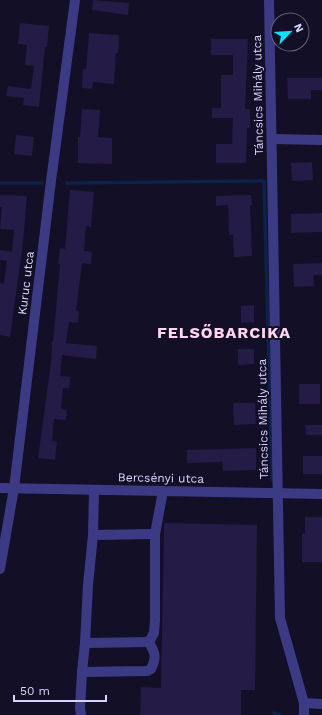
<svg xmlns="http://www.w3.org/2000/svg" width="322" height="715" font-family="'Work Sans',sans-serif">
<style>
.lines{fill:none;stroke-linecap:round;stroke-linejoin:round}
.stream{stroke:#0c2248;stroke-width:3.5}
.building{fill:#241b47}
.minor{stroke:#3d3a85;stroke-width:10}
.labels{text-anchor:middle;dominant-baseline:central;stroke-width:4;stroke-linejoin:round;paint-order:stroke}
.street-label{font-size:12px;fill:#d9d4ff;stroke:#130f26}
.district-label{font-size:16px;font-weight:bold;letter-spacing:1px;fill:#ffd6f0;stroke:#130f26}
</style>
<rect width="100%" height="100%" fill="#130f26"/>
<g class="lines">
<g class="stream">
<polyline points="0,183 42,183"/>
<polyline points="67,183 264,181 272,480"/>
<polyline points="274,713 280,715"/>
</g>
</g>
<g class="building">
<polygon points="93,0 129,3 128,15 92,10"/>
<polygon points="20,23 49,26 47,47 45,47 39,107 23,105 24,98 6,96 8,86 31,89 34,66 25,65 27,45 18,44"/>
<polygon points="89,33 119,35 118,53 116,53 114,84 93,82 92,89 82,88 83,69 86,69"/>
<polygon points="211,39 248,39 245,109 250,109 250,128 247,128 246,163 216,163 216,144 232,144 233,118 212,118 212,108 221,108 221,75 233,75 233,55 211,55"/>
<polygon points="287,78 322,78 322,90 311,90 311,99 288,99"/>
<polygon points="82,109 100,110 98,137 112,138 112,164 78,163 78,137 80,137"/>
<polygon points="16,135 34,137 32,156 14,154"/>
<polygon points="312,162 313,180 292,181 291,163"/>
<polygon points="70,190 94,192 91,227 86,226 84,251 92,252 91,264 82,263 76,311 79,311 78,323 69,322 66,343 97,346 96,359 62,355 60,376 71,377 69,388 63,388 61,409 67,410 66,420 54,419 52,441 57,442 55,460 38,458 51,362 52,341 53,342 60,264 58,264 60,248 65,249"/>
<polygon points="0,195 27,196 23,243 10,337 0,335 0,283 4,284 7,261 0,260 0,250 12,252 14,230 0,229 2,207 0,207"/>
<polygon points="251,195 252,205 250,205 252,256 234,257 233,235 229,235 228,205 216,206 216,196"/>
<polygon points="322,213 322,232 291,233 291,214"/>
<polygon points="322,263 322,275 313,275 314,286 294,287 293,264"/>
<polygon points="254,305 254,322 241,323 241,306"/>
<polygon points="238,349 254,349 254,364 238,365"/>
<rect x="299" y="384" width="21" height="20"/>
<polygon points="233,403 255,403 256,424 234,425"/>
<polygon points="305,425 322,425 322,435 306,435"/>
<polygon points="256,448 256,470 223,471 222,462 187,463 187,450"/>
<rect x="303" y="456" width="19" height="18"/>
<polygon points="305,517 322,517 322,562 302,562 302,534 305,534"/>
<polygon points="164,523 257,525 255,690 241,690 241,715 140,715 141,687 161,688"/>
</g>
<g class="lines">
<g class="minor">
<polyline points="269,0 280,618 304,703 304,715"/>
<polyline points="272,139 322,140"/>
<polyline points="0,488 322,494"/>
<polyline points="93,535 155,534"/>
<polyline points="0,569 14,488 51,181 75,0"/>
<polyline points="85,643 149,642"/>
<path d="M82,672L147,671L151,669C157,657 155,653 149,642L154,633L155,620V534L163,491"/>
<polyline points="304,703 322,704"/>
<polyline points="81,715 80,708 82,672 85,643 88,585 93,535 94,490"/>
</g>
</g>
<g class="labels">
<g class="street-label">
<text transform="translate(258 95) rotate(-91)">Táncsics Mihály utca</text>
<text transform="translate(26 283) rotate(-83)">Kuruc utca</text>
<text transform="translate(263 419) rotate(-91)">Táncsics Mihály utca</text>
<text transform="translate(161 478) rotate(1)">Bercsényi utca</text>
</g>
<g class="district-label">
<text x="224" y="332">FELSŐBARCIKA</text>
</g>
</g>
<g transform="translate(290 32) rotate(65)"><circle r="19" fill="#130f26" stroke="#625e7d"/>
<path d="M0-3L7 15L0 10L-7 15Z" fill="#00e5ff"/>
<text y="-6" font-size="11" font-weight="bold" text-anchor="middle" fill="#d9d4ff">N</text>
</g>
<path d="M14 695v6h92v-6" fill="none" stroke="#d9d4ff" stroke-width="2"/>
<text x="20" y="695" font-size="12" fill="#d9d4ff" stroke="#130f26" stroke-width="3" paint-order="stroke">50 m</text>
</svg>
